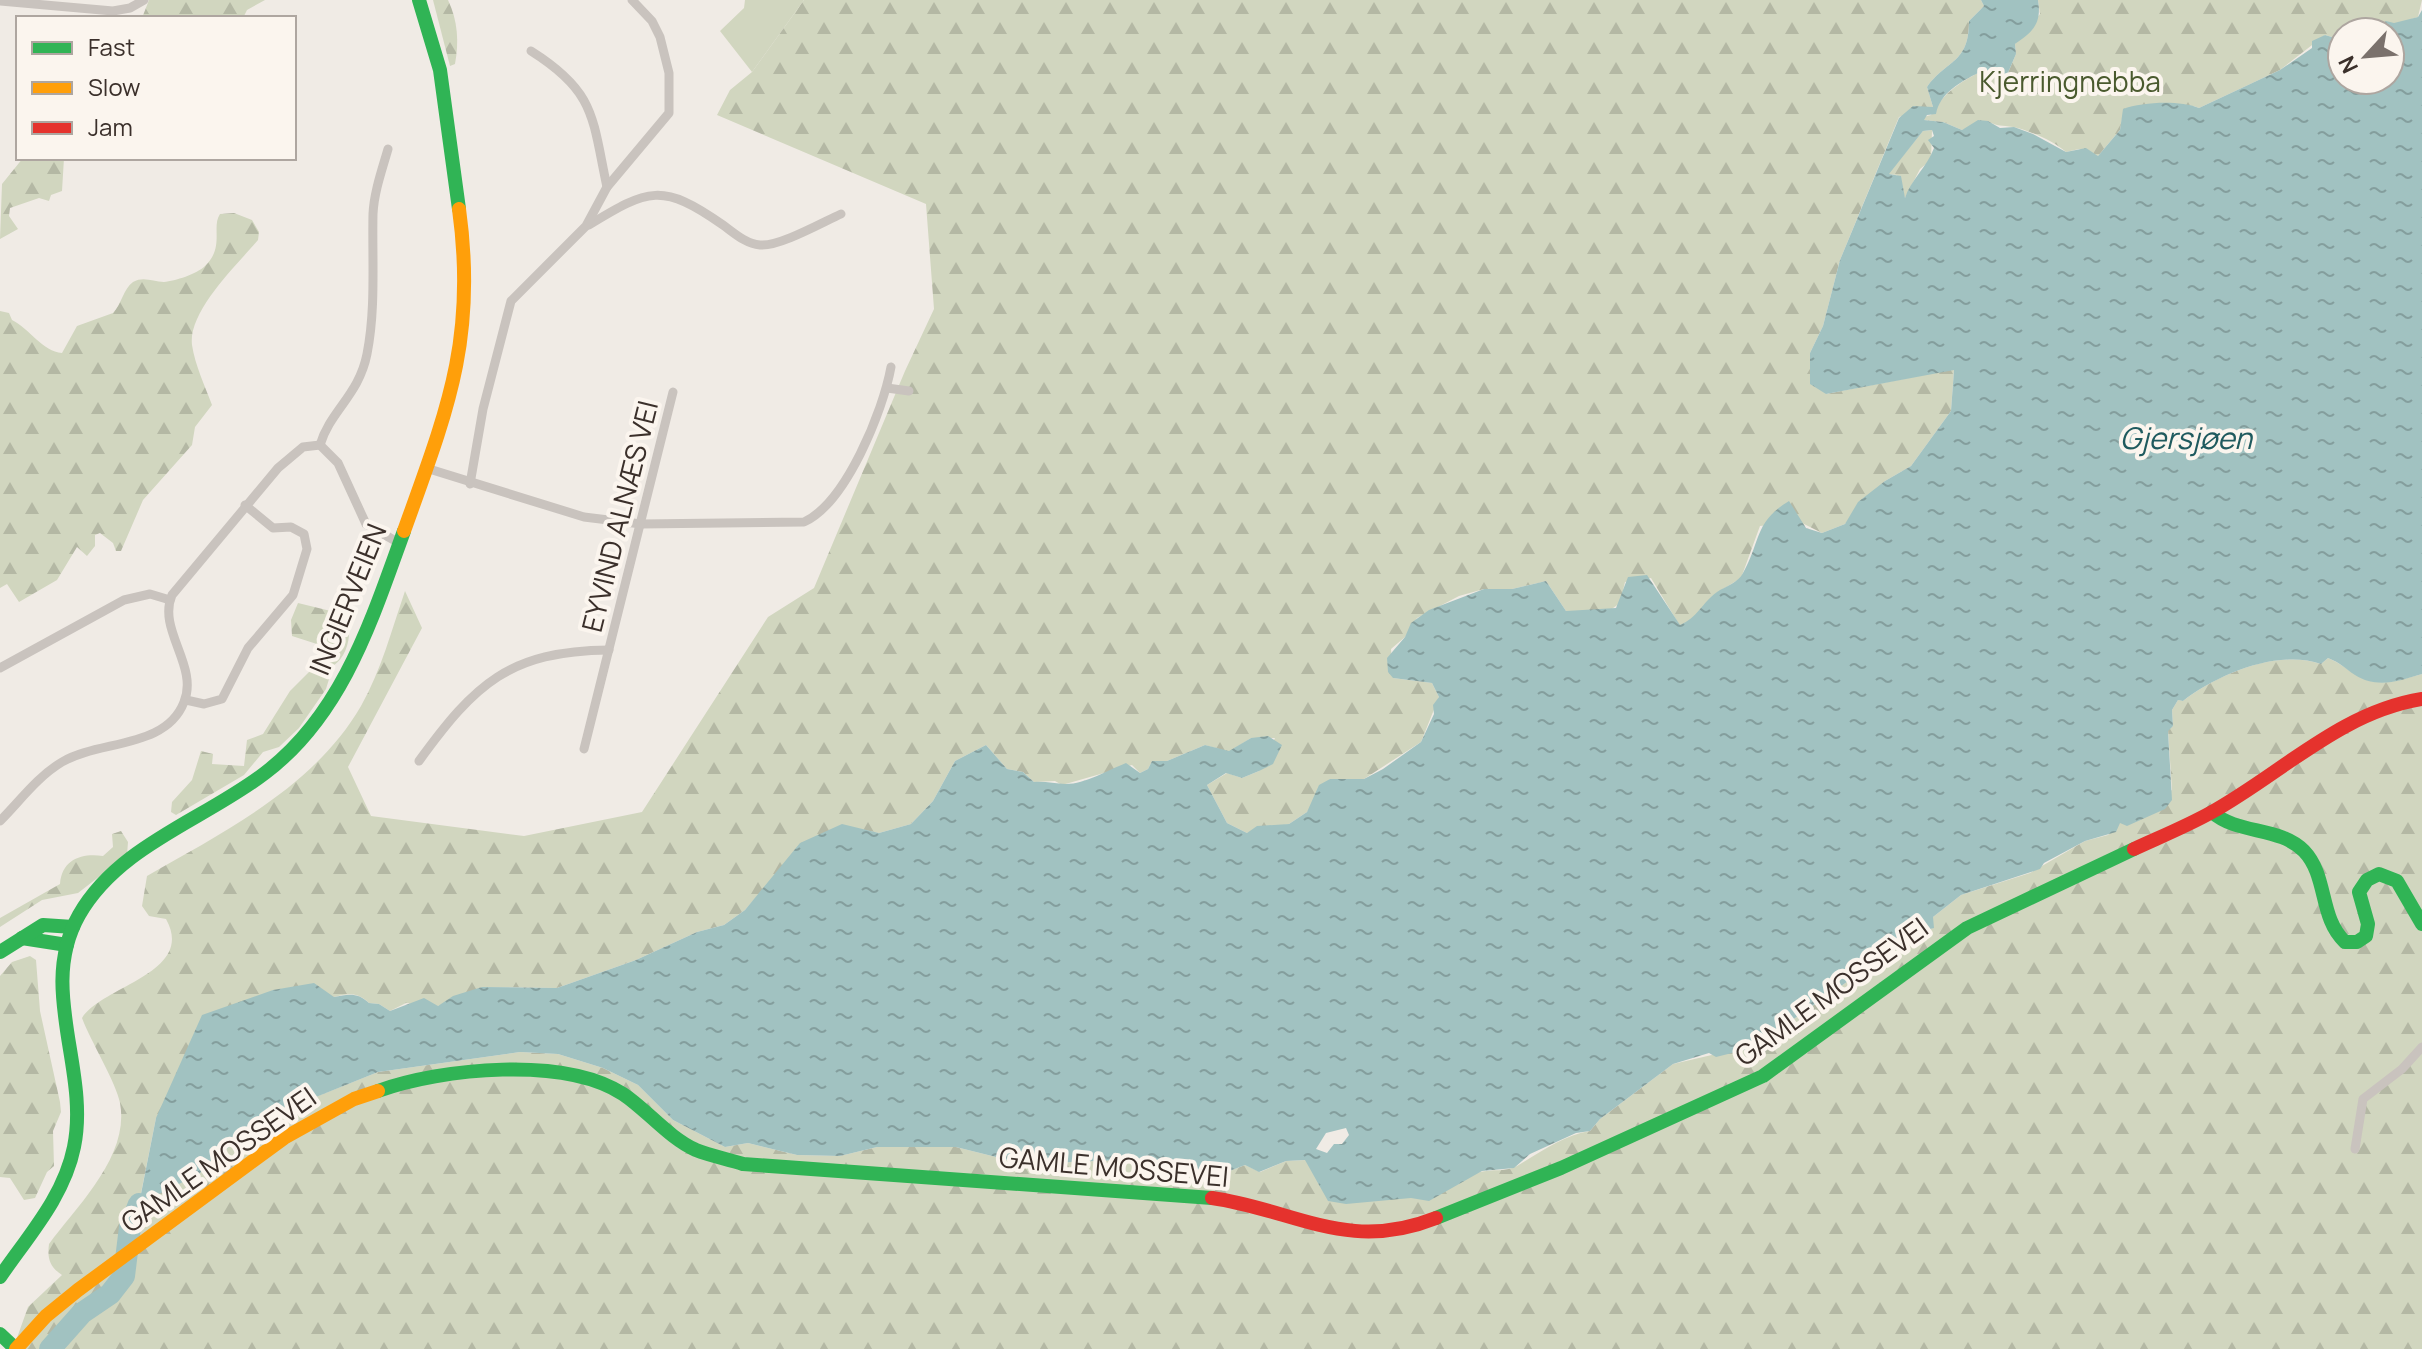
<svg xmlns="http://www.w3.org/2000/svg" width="2422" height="1349" font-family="Manrope,sans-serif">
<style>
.green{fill:#d1d6bf}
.forest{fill:url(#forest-firs)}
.water{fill:url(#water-ripples);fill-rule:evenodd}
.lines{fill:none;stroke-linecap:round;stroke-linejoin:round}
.river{stroke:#a1c2c1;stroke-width:22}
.street{stroke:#c9c3be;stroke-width:9}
.fast{stroke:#30b455;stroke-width:14}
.slow{stroke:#ff9f0a;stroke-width:14}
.jam{stroke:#e5322d;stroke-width:14}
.labels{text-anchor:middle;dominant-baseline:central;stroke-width:8;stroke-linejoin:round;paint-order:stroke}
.park-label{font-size:28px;fill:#4a5a2e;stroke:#fbf5ee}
.street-label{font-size:28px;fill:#3b302b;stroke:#fbf5ee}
.water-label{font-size:30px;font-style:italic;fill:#1f5a5e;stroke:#fbf5ee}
</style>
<defs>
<pattern id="forest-firs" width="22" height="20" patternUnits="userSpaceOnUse" patternTransform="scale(2)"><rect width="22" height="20" fill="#d1d6bf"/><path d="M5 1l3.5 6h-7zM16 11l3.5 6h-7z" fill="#b4b8a4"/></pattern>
<pattern id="water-ripples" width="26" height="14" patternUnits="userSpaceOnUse" patternTransform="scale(2)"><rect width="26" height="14" fill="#a1c2c1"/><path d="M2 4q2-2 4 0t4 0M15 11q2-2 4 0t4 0" fill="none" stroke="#849e9d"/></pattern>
</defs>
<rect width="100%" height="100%" fill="#f0ebe5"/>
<polygon class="green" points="745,0 804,0 752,72 720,31 744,8"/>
<g class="forest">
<polygon points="149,0 265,0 247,10 243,18 142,18"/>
<path d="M433,0H448C458,21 459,42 455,64L450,66Z"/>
<path d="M804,0H1981L1984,6L1969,21C1969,64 1947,59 1927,87L1933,107L1899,117L1840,260L1823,326L1810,353L1826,394L1954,369L1951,411L1911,466L1885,481L1845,524L1822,533L1800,522L1760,526L1741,578L1715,594L1694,619L1680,626L1651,578L1625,582L1620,603L1609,611H1566L1546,581L1512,589H1484L1459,596L1417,618L1405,637L1391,649L1393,678L1432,683L1439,697L1421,742L1364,779H1330L1307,812L1289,824L1247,833L1227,823L1207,785L1227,773L1242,778L1259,771L1275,738H1251L1229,752L1205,745L1167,761H1152L1148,769L1140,773L1132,765L1062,785L1055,781L1034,782L1023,772L1007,769L986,745L955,761L933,801L911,824L879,833L841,825L796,851L745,910L724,925L697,932L636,960L557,988L482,987L438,1006L406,1003L390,1011L379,1004L369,1003C358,992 348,993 334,997L156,1118L139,1203L199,1174L258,1120L378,1072L520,1052L558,1054L603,1068L638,1085L673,1120L725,1147L748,1143L797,1155L840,1156L877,1147H956L1024,1164L1120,1160L1175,1171L1227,1172L1245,1165L1260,1172L1286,1161L1306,1160L1411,1198C1440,1199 1454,1179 1480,1172C1491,1169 1507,1172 1517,1166C1539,1153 1564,1135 1590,1131L1600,1119L1673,1064L1772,1041L1785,1025L1890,952L1897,938L1933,928V917L1961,895L2030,873L2085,841L2108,835L2119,823L2172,790L2168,730L2173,726L2172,710L2178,700L2183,701C2218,674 2277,649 2321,664L2328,658C2340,663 2345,668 2355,674C2377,689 2399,680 2422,674V1349H13L28,1307L62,1275C50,1267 47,1259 49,1244C77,1206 130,1156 120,1103C116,1082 91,1042 82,1018C104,985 196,973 166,919L149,916L142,906L147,876C225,831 314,787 361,706C381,671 392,629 405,591L422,628L348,767L371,816L524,836L642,812L768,617L814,588L905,371L934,309L926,204L717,115L730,90L752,72Z"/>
<path d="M2038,0H2422L2418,17L2370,32L2365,29L2342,32V40L2325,35L2280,70L2199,108C2176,99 2146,113 2122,119L2120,130L2098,156L2079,149L2066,152C2055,142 2029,130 2013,127C2001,125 1998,127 1988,121L1962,130L1943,122L1924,120L1923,117L1931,115C1943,94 1958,83 1980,72L2000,77L2007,75L2016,54L2015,44L2040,14Z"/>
<polygon points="1932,130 1931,160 1920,169 1905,198 1897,175 1888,174 1923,131"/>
<polygon points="23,158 64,158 62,191 51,195 49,201 39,198 10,208 9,216 18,229 0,239 2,184"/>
<path d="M234,213L252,220L259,232L258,240C237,265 188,311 192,345C195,365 205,386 212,405L195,427L192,445L143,500L121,551H116L113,543L100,533L95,535V546L87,556L77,547L57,580L19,602L7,584L0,588V311L9,313L12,320C29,328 43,352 62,353L77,326L113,313C121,305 124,288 133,282C144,276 153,282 164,282C175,281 197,274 205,266C225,247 211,227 220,214Z"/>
<path d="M298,603L347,615C352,632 349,655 333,666L326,689L299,728L279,747L263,752L244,775L176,815L171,812L172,802L192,780L201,751L213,754L212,764L244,766L247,740L263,734L290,691L312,669L323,646L292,636L291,620Z"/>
<path d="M121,831L128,842L127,855L78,893L42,900L0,927V918L60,884C62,859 82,853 103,856L113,847L112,834Z"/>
<polygon points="30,956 36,960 40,1011 60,1102 61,1112 53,1131 54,1166 47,1172 35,1198 24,1200 10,1178 0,1177 0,976 12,962"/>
</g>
<path class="water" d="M1981,0H2038C2042,23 2033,32 2015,44L2016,54L2007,75L2000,78L1980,72C1960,82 1940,93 1936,114L1927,115L1924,120L1943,122L1962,130L1978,120L1988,121L2000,128L2014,127L2033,134L2066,152L2086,148L2098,156L2120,130L2123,109C2143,102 2179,100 2199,108L2280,70L2312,48V41L2325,35L2342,40V80H2390V32H2370L2386,21L2394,23L2418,17L2422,10V674C2399,681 2377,689 2355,675C2344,668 2341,663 2328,658L2321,664C2278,649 2218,674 2183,701L2178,700L2172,710L2173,726L2168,731L2172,800L2165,809L2127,826L2120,823L2116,832L2085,841L2044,863L2040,869L1961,895L1933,917L1934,928L1897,938L1890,952L1785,1025L1772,1041L1752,1048L1716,1057L1709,1053L1673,1064L1600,1119L1590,1131L1576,1133L1530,1154L1514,1168L1482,1171L1429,1201L1411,1198L1346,1204L1328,1201L1305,1160L1286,1161L1259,1172L1245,1165L1227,1172L1175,1171L1120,1160L1024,1164L956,1147H877L840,1156L797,1155L748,1143L725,1147L673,1120L638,1085L603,1068L558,1054L520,1052L378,1072L259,1120L199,1174L139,1204L156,1118L202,1015L273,990L314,983L334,997C348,994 358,992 369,1003L379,1004L390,1011L424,998L438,1006L453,996L482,987L557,988L636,960L697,932L724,925L745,910L800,843L842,824L879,833L911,824L933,801L955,761L986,745L1007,769L1023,772L1034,782C1045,781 1055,784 1066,784C1085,784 1108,770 1126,763L1140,773L1148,769L1152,761H1167L1205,745L1229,751L1251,738L1268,736L1282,745L1273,764L1259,771L1242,778L1226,773L1207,785L1227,823L1247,833L1257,826L1289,824L1307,812L1319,785L1330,779H1364L1383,769L1421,742L1434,714L1433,705L1439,697L1432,683L1393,678L1388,672L1387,658L1405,637L1411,623L1429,610L1484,589H1512L1546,581L1566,611L1616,608L1628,577L1647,575L1680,625C1697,618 1702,603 1717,592C1726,586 1738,583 1743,573C1761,541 1754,522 1789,501L1806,528L1822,533L1845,524L1858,502L1885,481L1911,466L1951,411L1954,370L1826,394L1810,384V353L1823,326L1840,260L1899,118L1913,106L1933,107L1927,87C1947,59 1969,64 1969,21L1984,6ZM1932,130L1934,136L1928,140L1934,148C1927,167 1910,181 1905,198L1901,176L1889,174L1923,131ZM1346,1128L1349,1135L1342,1144H1334L1327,1153L1316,1149L1326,1133Z"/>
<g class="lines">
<polyline class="river" points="50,1349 82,1313 110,1294 124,1276 130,1227 139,1204"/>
<g class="street">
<polyline points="0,1 113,11 130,8 144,0"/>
<path d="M531,51C596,92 592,117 607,187"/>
<path d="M589,225C648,189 662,182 723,225C734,233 746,244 760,245C779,247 823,222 841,214"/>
<polyline points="887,388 909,391"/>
<path d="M320,445C330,411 359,395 367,354C376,308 372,261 373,214C374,192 382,170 388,149"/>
<polyline points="320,445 338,463 366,524 399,543"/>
<path d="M426,468L584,517L641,524L804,522C846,503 883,411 891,367"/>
<polyline points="470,484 483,409 511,301 586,226 607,187 669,113 669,73 660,37 652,21 632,0"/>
<polyline points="0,668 124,600 150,594 170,600"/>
<polyline points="186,700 204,704 222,699 248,648 293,595 307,549 304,534 291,527 273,528 245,505"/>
<polyline points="584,749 673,392"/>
<path d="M419,761C475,684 509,651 609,650"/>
<path d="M0,821C20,801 37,777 62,762C99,740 166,749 184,702C199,666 157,630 172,595L278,468L303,447L320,445"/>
<polyline points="2355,1149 2363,1099 2402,1069 2422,1047"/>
</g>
<g class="fast">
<polyline points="419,0 440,70 459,209"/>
<path d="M2212,812C2238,835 2279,826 2304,851C2328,876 2319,918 2345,942H2357L2366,936L2368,924L2359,892L2367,880L2379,874L2397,881L2422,924"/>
<polyline points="22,938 67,945"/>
<polyline points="0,952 43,925 73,927"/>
<path d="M378,1091C442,1068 564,1056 623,1094C647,1110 669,1138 696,1150C711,1156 728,1159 743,1164L1212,1198"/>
<polyline points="1436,1218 1561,1168 1763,1076 1967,928 2134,849"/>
<path d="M0,1277C28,1236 64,1197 74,1147C90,1069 37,989 79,915C119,845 204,820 265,773C343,714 372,619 404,531"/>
<polyline points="0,1334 16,1349"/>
</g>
<g class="slow">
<path d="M404,531C447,411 477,339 459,209"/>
<polyline points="16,1349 46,1316 78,1290 284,1138 354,1099 378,1091"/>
</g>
<g class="jam">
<path d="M2134,849C2160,837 2187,826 2212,812C2282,773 2341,712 2422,699"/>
<path d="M1212,1198C1295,1210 1348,1253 1436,1218"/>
</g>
</g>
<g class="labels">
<g class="park-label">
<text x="2070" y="81">Kjerringnebba</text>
</g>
<g class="street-label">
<text transform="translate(619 516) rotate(-76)">EYVIND ALNÆS VEI</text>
<text transform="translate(347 599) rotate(-68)">INGIERVEIEN</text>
<text transform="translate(1831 991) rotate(-36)">GAMLE MOSSEVEI</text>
<text transform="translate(218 1159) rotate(-35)">GAMLE MOSSEVEI</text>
<text transform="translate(1114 1166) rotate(5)">GAMLE MOSSEVEI</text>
</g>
<g class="water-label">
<text x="2186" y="437">Gjersjøen</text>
</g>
</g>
<rect x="16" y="16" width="280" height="144" fill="#fbf5ee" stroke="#aea6a0" stroke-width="2"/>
<rect x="32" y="42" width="40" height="12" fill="#30b455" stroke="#aea6a0" stroke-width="2"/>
<text x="88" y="56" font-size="24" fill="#3b302b">Fast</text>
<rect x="32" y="82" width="40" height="12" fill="#ff9f0a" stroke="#aea6a0" stroke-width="2"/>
<text x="88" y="96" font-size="24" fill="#3b302b">Slow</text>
<rect x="32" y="122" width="40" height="12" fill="#e5322d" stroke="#aea6a0" stroke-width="2"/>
<text x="88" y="136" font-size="24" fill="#3b302b">Jam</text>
<g transform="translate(2366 56) rotate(244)"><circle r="38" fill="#fbf5ee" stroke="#aea6a0" stroke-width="2"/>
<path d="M0-6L14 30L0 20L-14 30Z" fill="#7a716c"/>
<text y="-12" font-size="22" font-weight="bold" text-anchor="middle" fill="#3b302b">N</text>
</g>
</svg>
